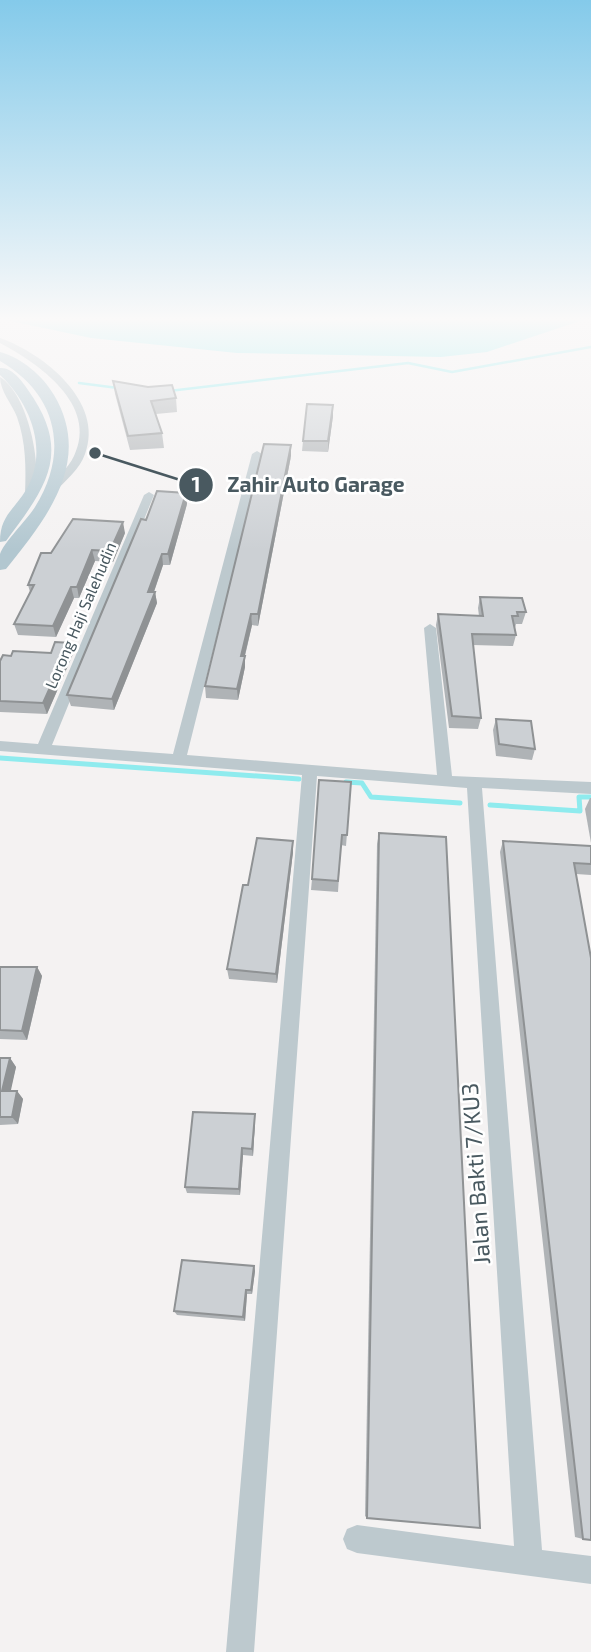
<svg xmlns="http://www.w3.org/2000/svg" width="591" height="1652" font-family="'Exo 2',sans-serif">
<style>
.water{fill:#8febee}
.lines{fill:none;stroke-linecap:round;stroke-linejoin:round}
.stream-far1{stroke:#8febee;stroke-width:2.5}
.stream{stroke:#8febee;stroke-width:5}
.minor{fill:#bdc9ce;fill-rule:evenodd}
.primary{fill:#b2c7d0;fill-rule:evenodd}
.wall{fill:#afb3b6}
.shaded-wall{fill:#8f9294}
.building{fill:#ccd0d4;stroke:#8f9294;stroke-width:2}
.labels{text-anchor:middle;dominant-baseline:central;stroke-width:5;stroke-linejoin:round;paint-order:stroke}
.far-street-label{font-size:16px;fill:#495960;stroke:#fff}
.near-street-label{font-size:23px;fill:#495960;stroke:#fff}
.leader{fill:none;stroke:#495960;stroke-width:2.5}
.callout-dot{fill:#495960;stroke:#fff;stroke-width:2.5}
.mark-label{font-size:21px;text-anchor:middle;font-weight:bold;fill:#fff}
.callout-label{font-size:21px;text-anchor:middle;font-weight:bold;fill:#495960;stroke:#fff;stroke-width:5;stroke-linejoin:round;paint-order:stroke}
</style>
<rect width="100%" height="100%" fill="#f4f2f2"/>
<polygon class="water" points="1,319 586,319 487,352 441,357 237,353 91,338"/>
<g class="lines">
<g class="stream-far1">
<polyline points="79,383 118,388"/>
<polyline points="169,391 408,363 452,372 591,347"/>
</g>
<g class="stream">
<polyline points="0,758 299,779"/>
<polyline points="346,782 362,783 371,797 460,803"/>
<polyline points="490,805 580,811 579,797 591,797"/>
</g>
<g class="minor">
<path d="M0,338C43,353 105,402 85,454C80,469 65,481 55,492L46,490C55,479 68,469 74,456C99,405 38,363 0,343Z"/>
<path d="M0,377C28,394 43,466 34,496L25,494C26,468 26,442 17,417C12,404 0,391 0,377Z"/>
<polygon points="257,451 262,454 187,755 437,775 424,628 430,624 436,628 452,776 591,782 591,794 482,788 542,1550 591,1556 591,1584 357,1553 347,1549 343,1539 347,1529 357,1525 514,1546 467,788 317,776 254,1652 226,1652 302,775 0,751 0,741 38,744 144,495 149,492 154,495 52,745 173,754 252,454"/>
</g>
<g class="primary">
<path d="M0,352C22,358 43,376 54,395C93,461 47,518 6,569L0,570C0,566 0,559 0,554C4,542 27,520 35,507C70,451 57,394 0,361Z"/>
<path d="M0,368C12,367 22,381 28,390C73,453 46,487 6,541L0,542C0,516 13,511 26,490C49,451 31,404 0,375Z"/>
</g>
</g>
<g class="wall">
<polygon points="113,381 176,398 177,412 156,414 162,433 164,448 130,450 115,394"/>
<polygon points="333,416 328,452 302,451 303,441"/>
<polygon points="291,456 258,626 252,625 245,656 245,667 238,700 206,698 205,686"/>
<polygon points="187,504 170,565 163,565 154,592 155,592 157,603 114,710 71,706 67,695"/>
<polygon points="125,533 113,562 95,561 79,598 74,598 56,637 18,635 14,624 30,592 28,585 51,553"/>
<polygon points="480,597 526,612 522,624 516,624 515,628 516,635 513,646 473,645 481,718 478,729 449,728 436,625 438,614 479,616 478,608"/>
<polygon points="73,654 47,714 0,712 0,661 11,656"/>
<polygon points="496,719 535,749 532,760 496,756 493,730"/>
<polygon points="351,782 346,846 341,845 338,892 311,890 312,879"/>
<polygon points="590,798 591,798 591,843 585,809"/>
<polygon points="379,833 367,1518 365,1516 377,844"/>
<polygon points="293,841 293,852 277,983 229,979 227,969 248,885"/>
<polygon points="503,841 591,846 591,875 576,874 583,1539 575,1537 500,852"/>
<polygon points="0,967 37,967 42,976 27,1040 0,1039"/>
<polygon points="0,1058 10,1058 16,1067 10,1091 17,1091 23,1099 18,1124 0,1125"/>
<polygon points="255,1114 255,1122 253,1156 243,1155 240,1195 187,1193 185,1187"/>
<polygon points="254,1266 255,1271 252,1294 247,1294 245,1321 177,1315 174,1311"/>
</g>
<g class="shaded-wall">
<polygon points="333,405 333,416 328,452 328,441"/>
<polygon points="291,445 291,456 258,626 258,614"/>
<polygon points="186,493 187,504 170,565 168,554"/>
<polygon points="123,522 125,533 113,562 110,551"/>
<polygon points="92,550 95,561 79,598 77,587"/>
<polygon points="162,554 163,565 150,603 148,592"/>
<polygon points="71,587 74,598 56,637 53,626"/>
<polygon points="155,592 157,603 114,710 112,699"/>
<polygon points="251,614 252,625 242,667 241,656"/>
<polygon points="70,643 73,654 47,714 43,703"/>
<polygon points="245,656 245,667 238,700 237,689"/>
<polygon points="293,841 293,852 277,983 276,974"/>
<polygon points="37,967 42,976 27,1040 22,1031"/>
<polygon points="10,1058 16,1067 9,1099 2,1091"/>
<polygon points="17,1091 23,1099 18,1124 12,1117"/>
<polygon points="255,1114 255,1122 253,1156 252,1149"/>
<polygon points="242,1148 243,1155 240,1195 239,1189"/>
<polygon points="254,1266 255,1271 252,1294 251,1290"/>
<polygon points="246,1290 247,1294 245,1321 243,1317"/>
</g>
<g class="building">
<polygon points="113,381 148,387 172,385 176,398 151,401 162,433 128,436"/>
<polygon points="307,404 333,405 328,441 303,441"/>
<polygon points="264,444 291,445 258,614 251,614 241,656 245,656 237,689 205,686"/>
<polygon points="157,491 186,493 168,554 162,554 148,592 155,592 112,699 67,695 141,519 146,520"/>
<polygon points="73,519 123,522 110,551 92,550 77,587 71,587 53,626 14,624 34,585 28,585 41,553 51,553"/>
<polygon points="480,597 522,598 526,612 517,612 518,616 512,616 516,635 472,634 481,718 452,716 438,614 483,616"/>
<polygon points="55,642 70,643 43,703 0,701 0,661 3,655 11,656 13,651 51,653"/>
<polygon points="496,719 531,721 535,749 499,744"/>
<polygon points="319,780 351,782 347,835 342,835 338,881 312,879"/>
<polygon points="379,833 446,837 480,1528 367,1518"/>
<polygon points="257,838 293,841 276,974 227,969 243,885 248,885"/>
<polygon points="503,841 591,846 591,864 574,863 591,958 591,1540 583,1539"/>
<polygon points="0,967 37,967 22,1031 0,1030"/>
<polygon points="0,1058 10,1058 2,1091 17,1091 12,1117 0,1117"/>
<polygon points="193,1112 255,1114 252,1149 242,1148 239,1189 185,1187"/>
<polygon points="182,1260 254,1266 251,1290 246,1290 243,1317 174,1311"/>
</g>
<linearGradient id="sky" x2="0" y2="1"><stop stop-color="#84caea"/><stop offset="0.58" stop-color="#faf9f9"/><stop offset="1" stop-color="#faf9f9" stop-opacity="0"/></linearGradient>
<rect width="591" height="550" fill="url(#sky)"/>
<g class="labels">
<g class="far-street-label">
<text transform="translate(80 615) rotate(-67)">Lorong Haji Salehudin</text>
</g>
<g class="near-street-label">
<text transform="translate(475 1174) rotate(-94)">Jalan Bakti 7/KU3</text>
</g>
</g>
<path class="leader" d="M95 453L196 485"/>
<g class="callout-dot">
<circle cx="95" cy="453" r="7"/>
<circle cx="196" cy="485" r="18"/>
</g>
<g class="mark-label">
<text x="196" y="492">1</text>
</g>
<g class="callout-label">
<text x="316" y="492">Zahir Auto Garage</text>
</g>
</svg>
